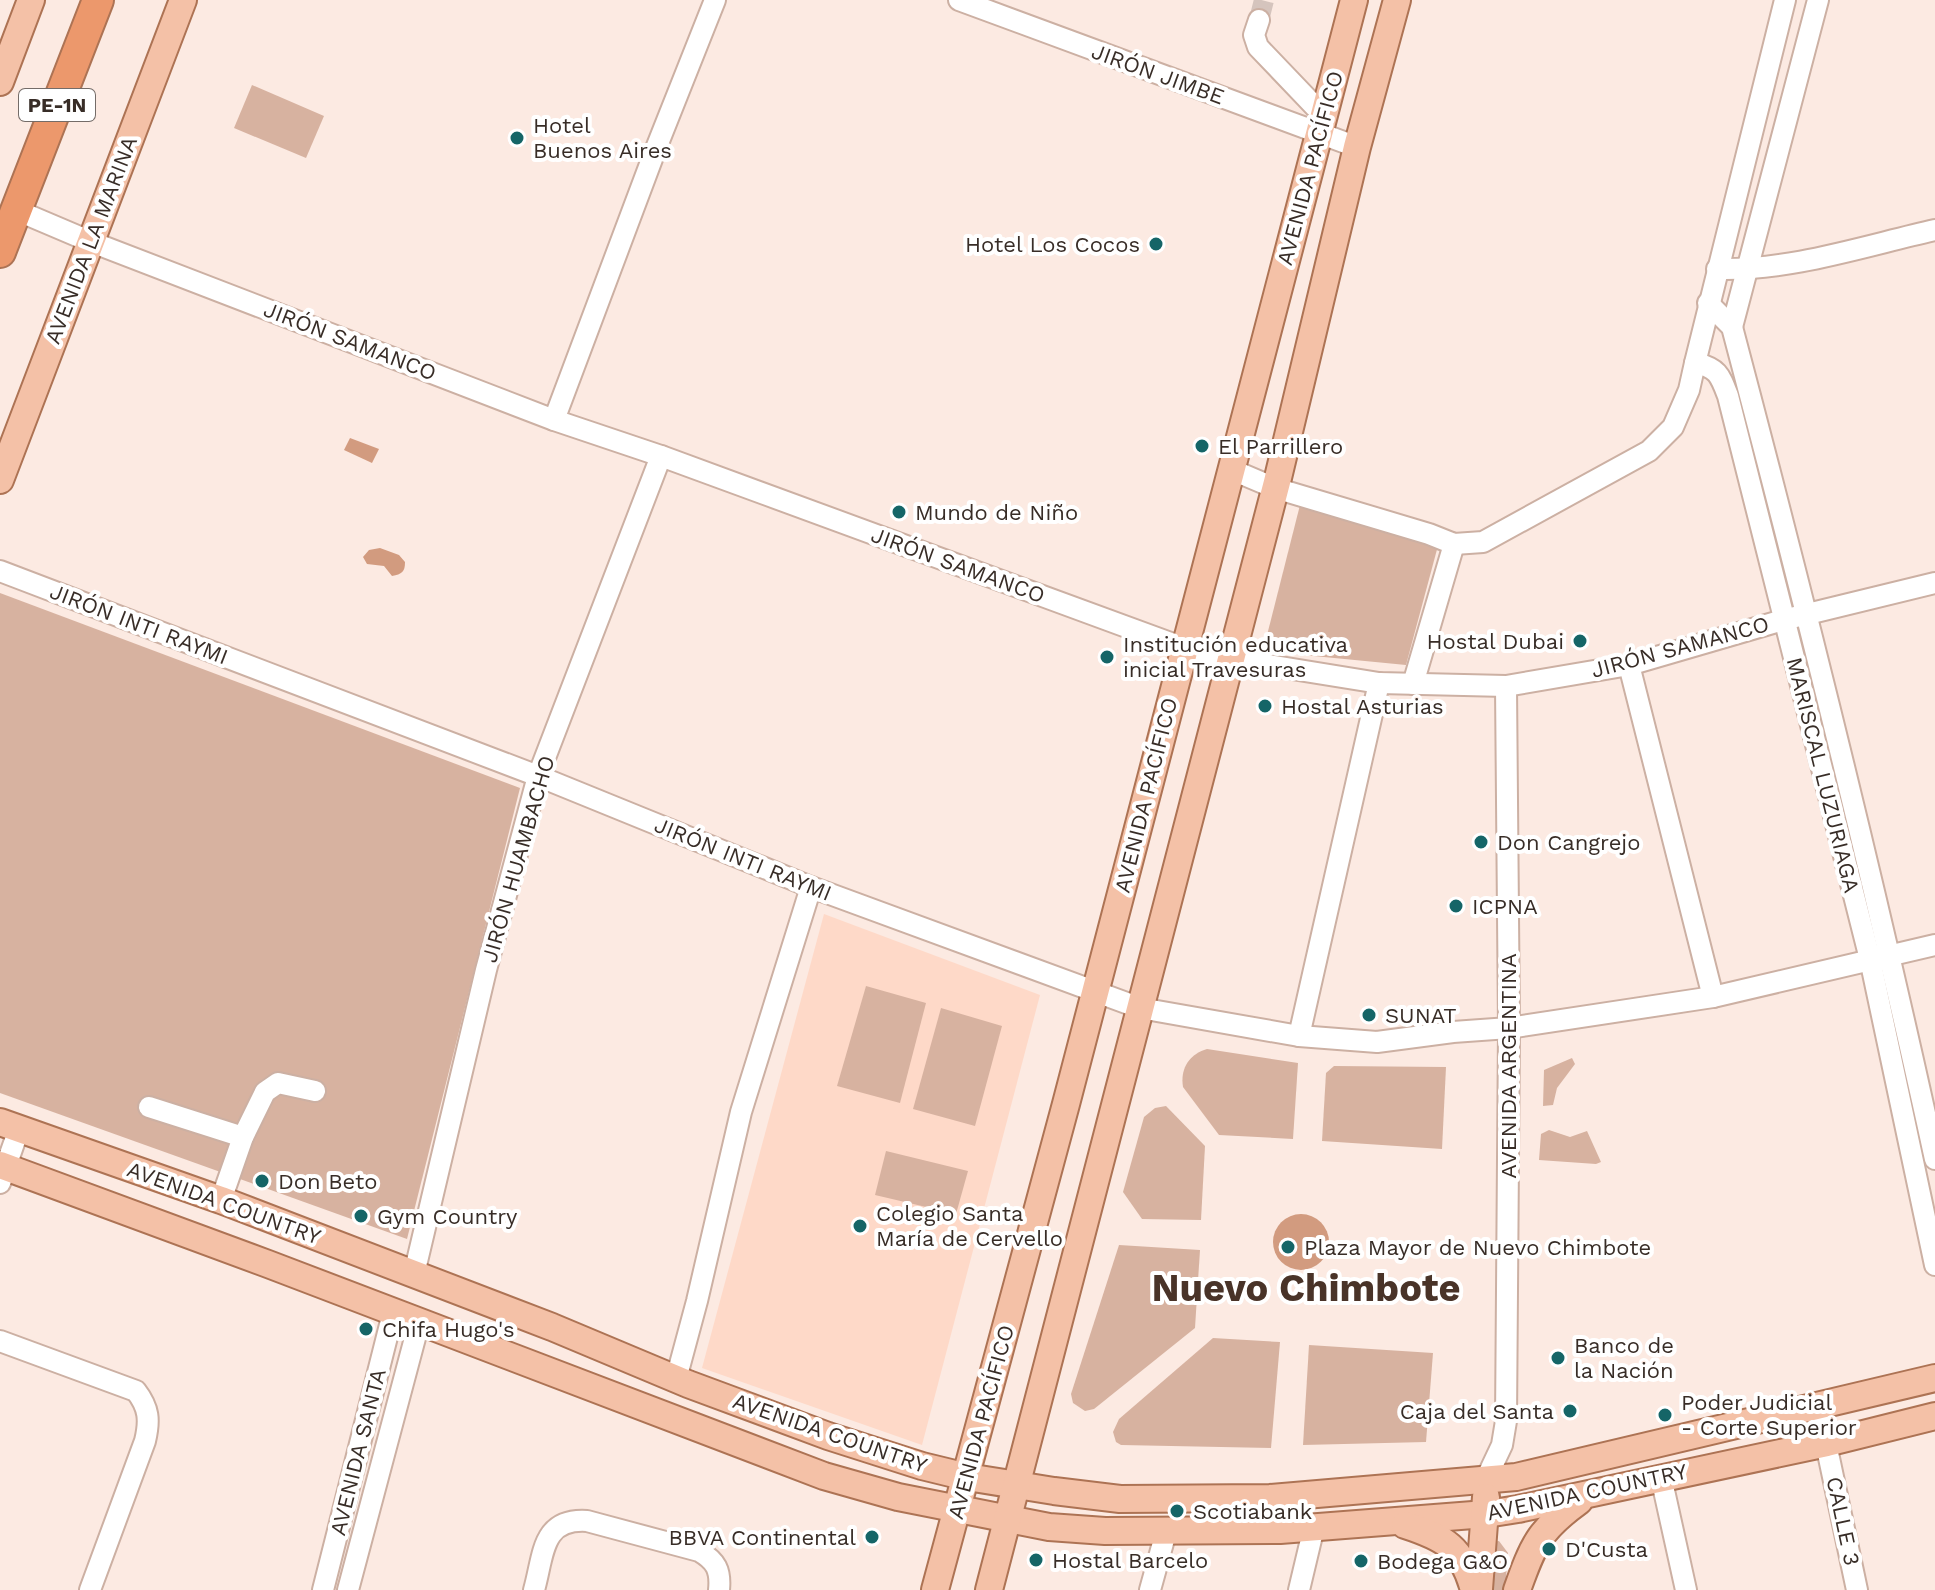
<svg xmlns="http://www.w3.org/2000/svg" width="1935" height="1590" font-family="'Work Sans',sans-serif">
<style>
.built{fill:#fed9c8}
.green{fill:#d7b2a0}
.water{fill:#d29b7f}
.lines{fill:none;stroke-linecap:round;stroke-linejoin:round}
.minor-tunnel{stroke:#d5c4bd;stroke-width:20;stroke-dasharray:20 10;stroke-linecap:butt}
.minor-casing{stroke:#ccb0a3;stroke-width:24}
.major-casing{stroke:#ad7354;stroke-width:30}
.highway-casing{stroke:#ad7354;stroke-width:34}
.minor{stroke:#fff;stroke-width:20}
.major{stroke:#f4c1a7;stroke-width:26}
.highway{stroke:#ec986c;stroke-width:30}
.poi-dot{fill:#156567;stroke:#fff;stroke-width:3}
.labels{text-anchor:middle;dominant-baseline:central;stroke-width:8;stroke-linejoin:round;paint-order:stroke}
.shield{fill:#fff;stroke:#746c68;stroke-width:2}
.shield-label{font-size:20px;font-weight:bold;fill:#382d27}
.street-label{font-size:22px;fill:#382d27;stroke:#fff}
.poi-label{font-size:22px;fill:#382d27;stroke:#fff;text-anchor:start}
.town-label{font-size:38px;font-weight:bold;fill:#493328;stroke:#fff}
</style>
<rect width="100%" height="100%" fill="#fceae2"/>
<polygon class="built" points="824,914 1040,995 922,1445 702,1368"/>
<g class="green">
<polygon points="252,85 324,116 306,158 234,128"/>
<polygon points="1300,505 1439,542 1406,665 1263,651"/>
<polygon points="0,593 520,788 407,1239 0,1093"/>
<polygon points="866,986 926,1003 900,1103 837,1086"/>
<polygon points="941,1008 1002,1026 975,1126 913,1109"/>
<path d="M1207,1049L1298,1063L1293,1139L1219,1135L1183,1087C1180,1069 1189,1054 1207,1049Z"/>
<polygon points="1572,1058 1575,1064 1557,1088 1553,1105 1543,1106 1544,1070"/>
<polygon points="1334,1066 1446,1067 1442,1149 1322,1141 1326,1073"/>
<polygon points="1166,1106 1205,1146 1201,1220 1142,1219 1123,1192 1144,1117 1155,1108"/>
<polygon points="1549,1130 1570,1137 1587,1131 1601,1162 1596,1164 1539,1160 1541,1134"/>
<polygon points="886,1151 968,1171 956,1214 875,1195"/>
<polygon points="1119,1245 1200,1250 1195,1328 1094,1409 1085,1411 1073,1403 1071,1394"/>
<polygon points="1213,1338 1280,1342 1271,1448 1121,1445 1116,1442 1113,1432 1119,1419"/>
<polygon points="1309,1345 1433,1353 1426,1442 1303,1445"/>
<polygon points="1499,1541 1508,1553 1505,1590 1480,1590 1483,1543"/>
</g>
<g class="water">
<polygon points="350,438 379,449 372,463 344,450"/>
<path d="M380,548L399,555L405,562C405,572 402,574 392,576L384,566L367,564L363,557L369,550Z"/>
<circle cx="1301" cy="1242" r="28"/>
</g>
<g class="lines">
<polyline class="minor-tunnel" points="1259,20 1264,0"/>
<defs>
<g id="minor">
<polyline points="959,0 1357,147"/>
<path d="M1785,0L1695,363C1718,368 1720,375 1728,396L1870,959L1935,1265"/>
<polyline points="1259,20 1254,35 1258,47 1323,115"/>
<polyline points="16,210 89,241 554,420 661,456 1184,648 1231,659 1379,683 1506,686 1629,665 1783,620 1935,583"/>
<path d="M1717,269C1790,271 1864,246 1935,230"/>
<path d="M1708,303L1732,327C1805,603 1874,880 1935,1159"/>
<polyline points="1732,327 1818,0"/>
<polyline points="554,420 655,151 715,0"/>
<polyline points="1230,469 1275,488 1429,534 1454,544 1483,542 1649,451 1673,427 1689,390 1695,363"/>
<polyline points="0,571 538,776 811,887 1140,1008 1299,1036 1377,1042 1453,1032 1509,1028 1713,997 1935,945"/>
<polyline points="1629,665 1713,997"/>
<polyline points="1413,684 1454,544"/>
<polyline points="1299,1036 1379,683"/>
<polyline points="149,1107 243,1137"/>
<polyline points="0,1183 19,1129"/>
<polyline points="221,1200 243,1137 265,1092 278,1083 315,1091"/>
<polyline points="414,1274 486,970 538,776 661,456"/>
<path d="M0,1341L136,1391C149,1408 150,1420 145,1441L90,1590"/>
<polyline points="676,1379 697,1301 741,1112 811,887"/>
<polyline points="1818,1406 1857,1590"/>
<polyline points="1661,1477 1686,1590"/>
<polyline points="1485,1481 1502,1445 1506,1421 1509,1028 1506,686"/>
<polyline points="323,1590 393,1313"/>
<polyline points="348,1590 419,1323"/>
<path d="M534,1590C544,1555 541,1518 587,1521L699,1551C716,1561 721,1570 719,1590"/>
<polyline points="1150,1590 1166,1532"/>
<polyline points="1299,1590 1314,1527"/>
</g>
<g id="major">
<polyline points="0,82 31,0"/>
<polyline points="0,480 183,0"/>
<polyline points="0,1122 221,1200 552,1327 688,1384 828,1436 922,1466 967,1477 1054,1491 1120,1499 1270,1498 1516,1477 1935,1378"/>
<polyline points="0,1165 268,1264 824,1476 898,1497 1049,1527 1105,1531 1280,1530 1486,1514 1518,1509 1827,1443 1935,1416"/>
<path d="M1405,1525C1445,1538 1462,1547 1474,1590"/>
<polyline points="1479,1589 1486,1497"/>
<polyline points="935,1590 1066,1104 1354,0"/>
<polyline points="989,1590 1277,482 1357,147 1397,0"/>
<path d="M1517,1590C1533,1545 1539,1530 1579,1501"/>
</g>
<polyline id="highway" points="0,252 98,0"/>
</defs>
<use href="#minor" class="minor-casing"/>
<use href="#major" class="major-casing"/>
<use href="#highway" class="highway-casing"/>
<use href="#minor" class="minor"/>
<use href="#major" class="major"/>
<use href="#highway" class="highway"/>
</g>
<g class="poi-dot">
<circle cx="517" cy="138" r="8"/>
<circle cx="1156" cy="244" r="8"/>
<circle cx="1202" cy="446" r="8"/>
<circle cx="899" cy="512" r="8"/>
<circle cx="1580" cy="641" r="8"/>
<circle cx="1107" cy="657" r="8"/>
<circle cx="1265" cy="706" r="8"/>
<circle cx="1481" cy="842" r="8"/>
<circle cx="1456" cy="906" r="8"/>
<circle cx="1369" cy="1015" r="8"/>
<circle cx="262" cy="1181" r="8"/>
<circle cx="361" cy="1216" r="8"/>
<circle cx="860" cy="1226" r="8"/>
<circle cx="1288" cy="1247" r="8"/>
<circle cx="366" cy="1329" r="8"/>
<circle cx="1558" cy="1358" r="8"/>
<circle cx="1570" cy="1411" r="8"/>
<circle cx="1665" cy="1415" r="8"/>
<circle cx="1177" cy="1511" r="8"/>
<circle cx="872" cy="1537" r="8"/>
<circle cx="1549" cy="1549" r="8"/>
<circle cx="1036" cy="1560" r="8"/>
<circle cx="1361" cy="1561" r="8"/>
</g>
<g class="labels">
<rect class="shield" x="19" y="89" width="76" height="32" rx="6"/>
<g class="shield-label">
<text x="57" y="105">PE-1N</text>
</g>
<g class="street-label">
<text transform="translate(1158 74) rotate(20)">JIRÓN JIMBE</text>
<text transform="translate(1310 168) rotate(-75)">AVENIDA PACÍFICO</text>
<text transform="translate(91 240) rotate(-69)">AVENIDA LA MARINA</text>
<text transform="translate(350 341) rotate(21)">JIRÓN SAMANCO</text>
<text transform="translate(958 565) rotate(20)">JIRÓN SAMANCO</text>
<text transform="translate(139 624) rotate(21)">JIRÓN INTI RAYMI</text>
<text transform="translate(1680 647) rotate(-15)">JIRÓN SAMANCO</text>
<text transform="translate(1823 775) rotate(76)">MARISCAL LUZURIAGA</text>
<text transform="translate(1146 795) rotate(-76)">AVENIDA PACÍFICO</text>
<text transform="translate(518 859) rotate(-74)">JIRÓN HUAMBACHO</text>
<text transform="translate(743 859) rotate(22)">JIRÓN INTI RAYMI</text>
<text transform="translate(1508 1066) rotate(-90)">AVENIDA ARGENTINA</text>
<text transform="translate(224 1203) rotate(20)">AVENIDA COUNTRY</text>
<text transform="translate(981 1422) rotate(-75)">AVENIDA PACÍFICO</text>
<text transform="translate(830 1433) rotate(19)">AVENIDA COUNTRY</text>
<text transform="translate(358 1452) rotate(-76)">AVENIDA SANTA</text>
<text transform="translate(1587 1492) rotate(-12)">AVENIDA COUNTRY</text>
<text transform="translate(1843 1521) rotate(78)">CALLE 3</text>
</g>
<g class="poi-label">
<text x="533" y="125">Hotel<tspan x="533" dy="25">Buenos Aires</tspan></text>
<text x="1140" y="244" text-anchor="end">Hotel Los Cocos</text>
<text x="1218" y="446">El Parrillero</text>
<text x="915" y="512">Mundo de Niño</text>
<text x="1564" y="641" text-anchor="end">Hostal Dubai</text>
<text x="1123" y="644">Institución educativa<tspan x="1123" dy="25">inicial Travesuras</tspan></text>
<text x="1281" y="706">Hostal Asturias</text>
<text x="1497" y="842">Don Cangrejo</text>
<text x="1472" y="906">ICPNA</text>
<text x="1385" y="1015">SUNAT</text>
<text x="278" y="1181">Don Beto</text>
<text x="876" y="1213">Colegio Santa<tspan x="876" dy="25">María de Cervello</tspan></text>
<text x="377" y="1216">Gym Country</text>
<text x="1304" y="1247">Plaza Mayor de Nuevo Chimbote</text>
<text x="382" y="1329">Chifa Hugo's</text>
<text x="1574" y="1345">Banco de<tspan x="1574" dy="25">la Nación</tspan></text>
<text x="1681" y="1402">Poder Judicial<tspan x="1681" dy="25">- Corte Superior</tspan></text>
<text x="1554" y="1411" text-anchor="end">Caja del Santa</text>
<text x="1193" y="1511">Scotiabank</text>
<text x="856" y="1537" text-anchor="end">BBVA Continental</text>
<text x="1565" y="1549">D'Custa</text>
<text x="1052" y="1560">Hostal Barcelo</text>
<text x="1377" y="1561">Bodega G&amp;O</text>
</g>
<g class="town-label">
<text x="1306" y="1288">Nuevo Chimbote</text>
</g>
</g>
</svg>
